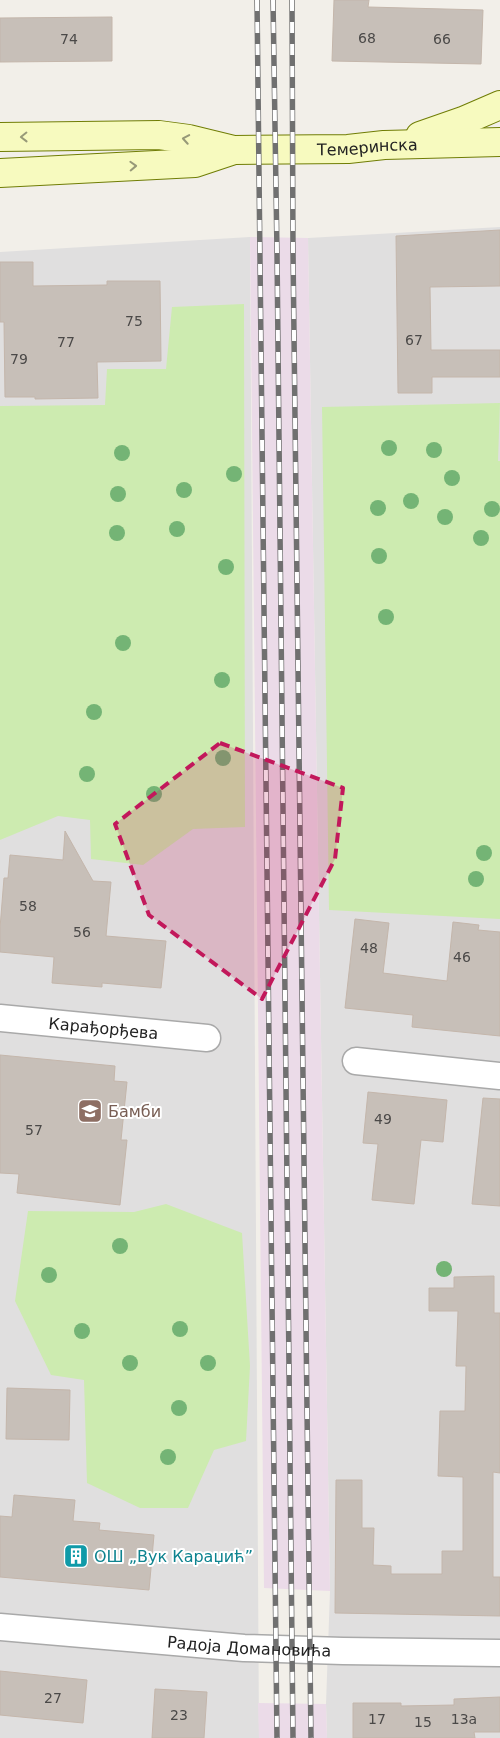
<svg xmlns="http://www.w3.org/2000/svg" width="500" height="1738" font-family="'DejaVu Sans',sans-serif">
<style>
.residential{fill:#e0dfdf}
.industrial{fill:#ebdbe8}
.grass{fill:#cdebb0}
.building{fill:#c7bfb8;stroke:#c4b6ab}
.lines{fill:none;stroke-linecap:round;stroke-linejoin:round}
.street-casing{stroke:#a9a9a9;stroke-width:29}
.secondary-casing{stroke:#707d05;stroke-width:30}
.street{stroke:#fff;stroke-width:26}
.secondary{stroke:#f7fabf;stroke-width:28}
.rail-casing{stroke:#707070;stroke-width:5.5}
.rail{stroke:#fff;stroke-width:4;stroke-dasharray:11;stroke-linecap:butt}
.tree{fill:#74b475}
.oneway{stroke:#979978}
.marked{fill:#c2185b;fill-opacity:0.2;stroke:#c2185b;stroke-width:4;stroke-dasharray:10 6;stroke-linejoin:round}
.labels{text-anchor:middle;dominant-baseline:central;stroke-width:4;stroke-linejoin:round;paint-order:stroke}
.number-label{font-size:14px;fill:#4b4948}
.street-label{font-size:16px;fill:#222;stroke:#fff}
.education-label{font-size:16px;fill:#785e54;stroke:#fff;text-anchor:start}
.culture-label{font-size:16px;fill:#0d838f;stroke:#fff;text-anchor:start}
</style>
<rect width="100%" height="100%" fill="#f2efe9"/>
<g class="residential">
<polygon points="500,227 500,1738 327,1738 326,1704 330,1591 308,238"/>
<polygon points="250,237 259,1738 0,1738 0,252"/>
</g>
<g class="industrial">
<polygon points="250,237 308,238 330,1591 264,1588"/>
<polygon points="258,1703 326,1704 327,1738 259,1738"/>
</g>
<g class="grass">
<polygon points="244,304 245,827 193,829 143,865 91,859 90,820 58,816 0,840 0,406 105,405 107,369 166,369 172,307"/>
<polygon points="500,403 498,461 500,461 500,919 329,910 322,407"/>
<polygon points="166,1204 242,1233 250,1366 246,1441 214,1450 188,1508 140,1508 87,1483 84,1380 51,1375 15,1301 28,1211 134,1212"/>
</g>
<g class="building">
<polygon points="334,0 369,0 368,7 483,10 481,64 332,61"/>
<polygon points="112,17 112,61 0,62 0,18"/>
<polygon points="500,230 500,286 430,287 431,350 500,350 500,377 432,377 432,393 398,393 396,236"/>
<polygon points="0,262 33,262 33,286 107,285 107,281 160,281 161,361 97,362 98,398 35,399 35,397 5,397 4,322 0,322"/>
<polygon points="65,831 93,881 111,882 106,936 166,941 161,988 102,983 102,987 52,983 54,957 0,952 0,928 4,878 8,878 10,855 63,860"/>
<polygon points="355,919 389,923 383,973 447,981 453,922 479,925 478,930 500,932 500,1036 412,1027 413,1015 345,1008"/>
<polygon points="0,1055 115,1066 114,1081 127,1082 121,1140 127,1140 120,1205 17,1193 19,1174 0,1173"/>
<polygon points="368,1092 447,1100 443,1142 421,1140 414,1204 372,1200 378,1144 363,1143"/>
<polygon points="483,1098 500,1099 500,1206 472,1204"/>
<polygon points="494,1276 494,1313 500,1313 500,1473 493,1472 493,1577 500,1577 500,1616 335,1613 336,1480 362,1480 362,1528 374,1528 373,1565 391,1566 391,1574 442,1574 442,1551 463,1551 463,1477 438,1476 440,1411 465,1411 466,1366 456,1366 458,1311 429,1311 429,1288 454,1288 454,1277"/>
<polygon points="7,1388 70,1390 69,1440 6,1439"/>
<polygon points="14,1495 75,1500 73,1521 100,1523 99,1530 154,1535 149,1590 0,1577 0,1516 12,1517"/>
<polygon points="0,1671 87,1680 83,1723 0,1715"/>
<polygon points="155,1689 207,1692 204,1738 152,1738"/>
<polygon points="500,1697 500,1732 474,1732 475,1738 353,1738 353,1703 401,1703 401,1706 454,1705 454,1699"/>
</g>
<g class="lines">
<defs>
<g id="street">
<path id="s1" d="M0,1018L207,1038"/>
<polyline points="356,1061 500,1076"/>
<path id="s2" d="M0,1627L244,1648L343,1651L500,1653"/>
</g>
<g id="secondary">
<polyline points="420,136 463,121 500,105"/>
<path id="s3" d="M0,137L159,135L189,139L234,150L348,149L384,145L500,142"/>
<polyline points="0,173 195,163 234,150"/>
</g>
</defs>
<use href="#street" class="street-casing"/>
<use href="#secondary" class="secondary-casing"/>
<use href="#street" class="street"/>
<use href="#secondary" class="secondary"/>
<defs>
<g id="rail">
<polyline points="257,0 277,1738"/>
<polyline points="273,0 277,252 293,1738"/>
<polyline points="292,0 293,252 311,1738"/>
</g>
</defs>
<use href="#rail" class="rail-casing"/>
<use href="#rail" class="rail"/>
</g>
<g class="tree">
<circle cx="389" cy="448" r="8"/>
<circle cx="434" cy="450" r="8"/>
<circle cx="122" cy="453" r="8"/>
<circle cx="234" cy="474" r="8"/>
<circle cx="452" cy="478" r="8"/>
<circle cx="184" cy="490" r="8"/>
<circle cx="118" cy="494" r="8"/>
<circle cx="411" cy="501" r="8"/>
<circle cx="378" cy="508" r="8"/>
<circle cx="492" cy="509" r="8"/>
<circle cx="445" cy="517" r="8"/>
<circle cx="177" cy="529" r="8"/>
<circle cx="117" cy="533" r="8"/>
<circle cx="481" cy="538" r="8"/>
<circle cx="379" cy="556" r="8"/>
<circle cx="226" cy="567" r="8"/>
<circle cx="386" cy="617" r="8"/>
<circle cx="123" cy="643" r="8"/>
<circle cx="222" cy="680" r="8"/>
<circle cx="94" cy="712" r="8"/>
<circle cx="223" cy="758" r="8"/>
<circle cx="87" cy="774" r="8"/>
<circle cx="154" cy="794" r="8"/>
<circle cx="484" cy="853" r="8"/>
<circle cx="476" cy="879" r="8"/>
<circle cx="120" cy="1246" r="8"/>
<circle cx="444" cy="1269" r="8"/>
<circle cx="49" cy="1275" r="8"/>
<circle cx="180" cy="1329" r="8"/>
<circle cx="82" cy="1331" r="8"/>
<circle cx="130" cy="1363" r="8"/>
<circle cx="208" cy="1363" r="8"/>
<circle cx="179" cy="1408" r="8"/>
<circle cx="168" cy="1457" r="8"/>
</g>
<defs><path id="oneway-chevron" d="M-2-3.5L2.5 0L-2 3.5" fill="none" stroke-width="1.6" stroke-linecap="round" stroke-linejoin="round" transform="scale(1.25)"/></defs>
<g class="oneway">
<use href="#oneway-chevron" transform="translate(24 137) rotate(179)"/>
<use href="#oneway-chevron" transform="translate(186 139) rotate(-170)"/>
<use href="#oneway-chevron" transform="translate(133 166) rotate(-2)"/>
</g>
<path class="marked" d="M220,743L343,788L335,859L262,999L149,915L115,824Z"/>
<defs>
<symbol id="school-square" viewBox="-11 -11 22 22"><rect x="-9" y="-9" width="18" height="18" rx="4" fill="#8d6e63" stroke="#fff"/><path d="M0-5L7-2L0 1L-7-2ZM-4 1L0 2.5L4 1V4Q0 6-4 4Z" fill="#fff"/></symbol>
<symbol id="building-square" viewBox="-11 -11 22 22"><rect x="-9" y="-9" width="18" height="18" rx="4" fill="#0f9aa8" stroke="#fff"/><path d="M-4-6H4V6H1V3H-1V6H-4ZM-2.5-4.3h1.7v1.8h-1.7ZM.8-4.3h1.7v1.8H.8ZM-2.5-1h1.7V.8h-1.7ZM.8-1h1.7V.8H.8Z" fill="#fff"/></symbol>
</defs>
<g fill-rule="evenodd">
<use href="#school-square" x="76" y="1097" width="28" height="28"/>
<use href="#building-square" x="62" y="1542" width="28" height="28"/>
</g>
<g class="labels">
<g class="number-label">
<text x="367" y="38">68</text>
<text x="69" y="39">74</text>
<text x="442" y="39">66</text>
<text x="134" y="321">75</text>
<text x="414" y="340">67</text>
<text x="66" y="342">77</text>
<text x="19" y="359">79</text>
<text x="28" y="906">58</text>
<text x="82" y="932">56</text>
<text x="369" y="948">48</text>
<text x="462" y="957">46</text>
<text x="383" y="1119">49</text>
<text x="34" y="1130">57</text>
<text x="53" y="1698">27</text>
<text x="179" y="1715">23</text>
<text x="377" y="1719">17</text>
<text x="464" y="1719">13a</text>
<text x="423" y="1722">15</text>
</g>
<g class="street-label">
<text stroke="none"><textPath href="#s3" startOffset="369">Темеринска</textPath></text>
<text stroke="none"><textPath href="#s1" startOffset="104">Карађорђева</textPath></text>
<text stroke="none"><textPath href="#s2" startOffset="250">Радоја Домановића</textPath></text>
</g>
<g class="education-label">
<text x="108" y="1111">Бамби</text>
</g>
<g class="culture-label">
<text x="94" y="1556">ОШ „Вук Караџић”</text>
</g>
</g>
</svg>
